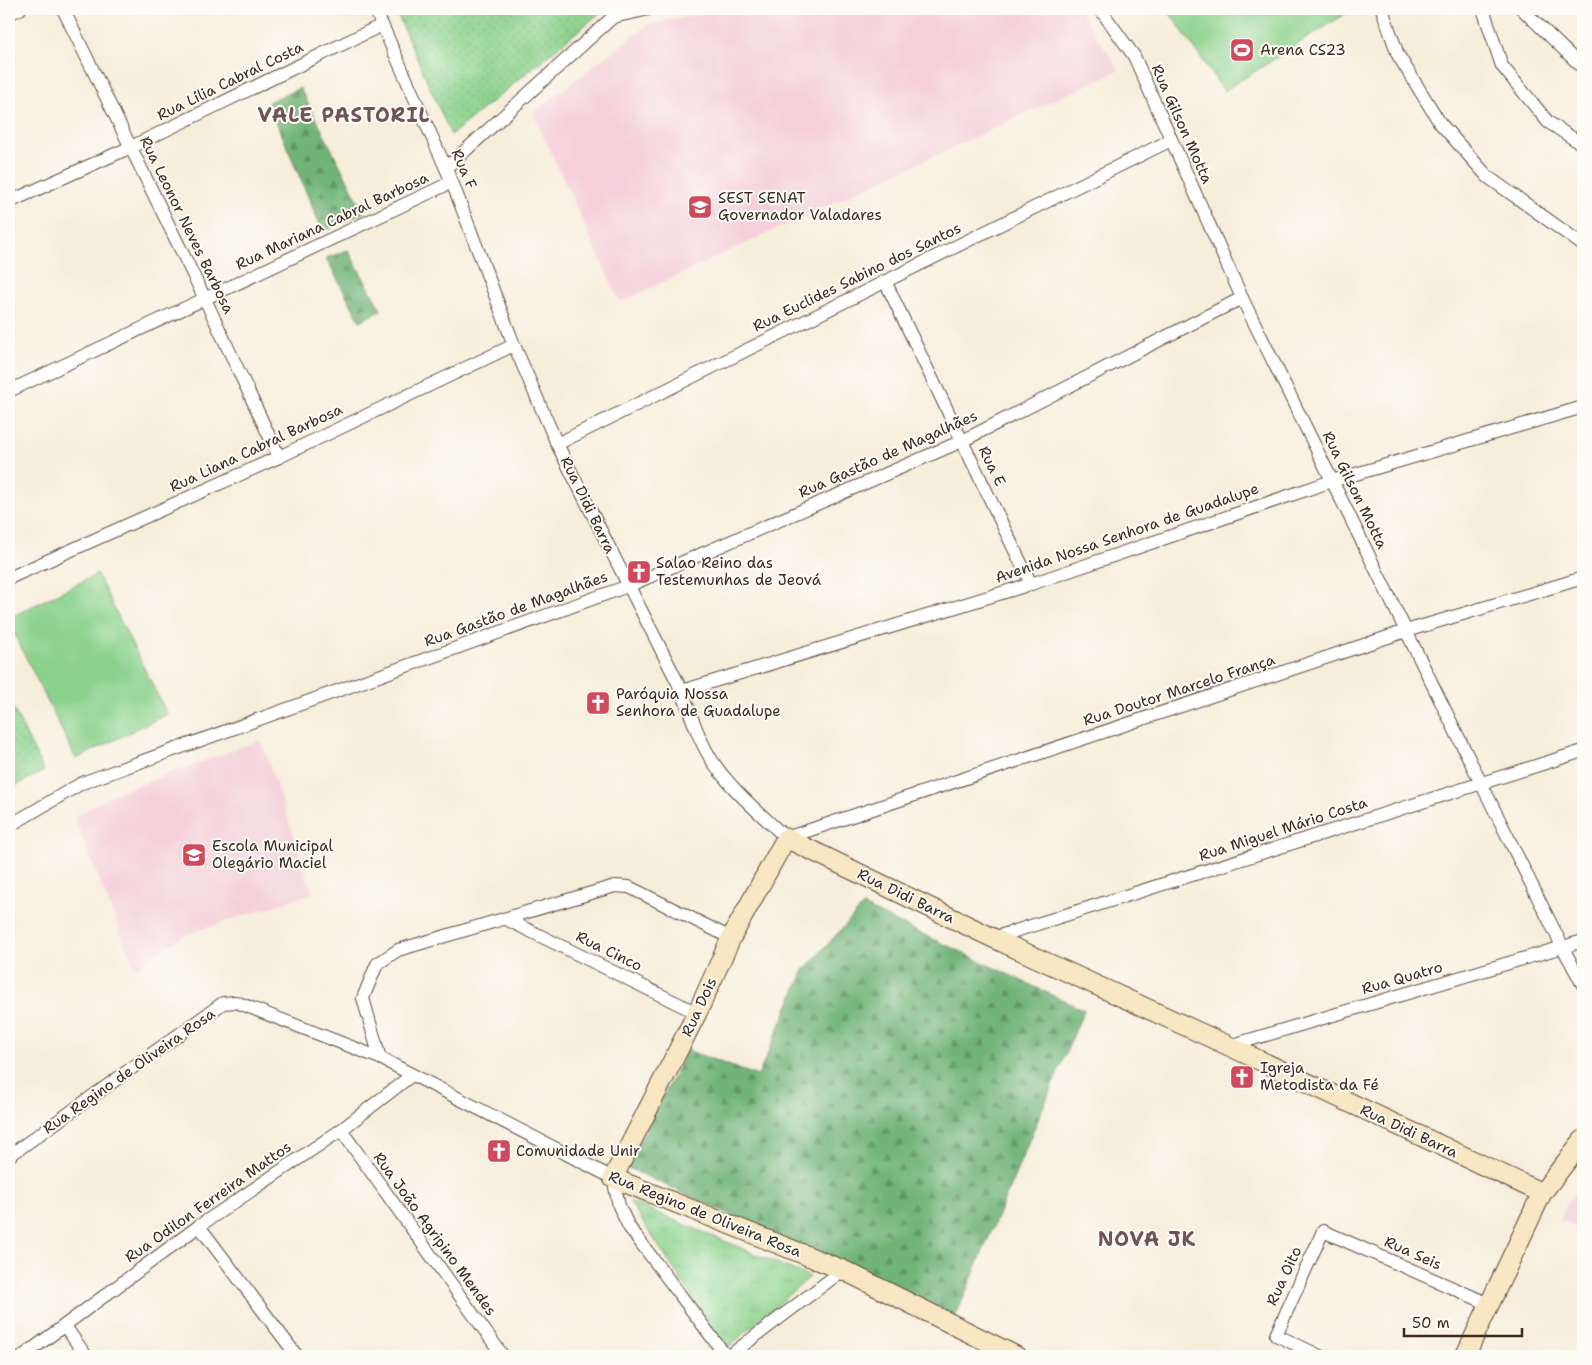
<svg xmlns="http://www.w3.org/2000/svg" width="1592" height="1365" font-family="'Shantell Sans',sans-serif">
<style>
.built{fill:#f5cfda}
.grass{fill:url(#grass-dots);stroke:#647e56}
.forest{fill:url(#forest-firs);stroke:#566f4b}
.park{fill:url(#park-tufts);stroke:#647e56}
.pitch{fill:#8cd28d;stroke:#647e56}
.lines{fill:none;stroke-linecap:round;stroke-linejoin:round}
.street-casing{stroke:#57473a;stroke-width:14}
.secondary-casing{stroke:#57473a;stroke-width:21}
.street{stroke:#fff;stroke-width:12}
.secondary{stroke:#f9e7c3;stroke-width:19}
.labels{text-anchor:middle;dominant-baseline:central;stroke-width:4;stroke-linejoin:round;paint-order:stroke}
.poi-label{font-size:15px;fill:#3b2a1e;stroke:#fdfcf7;text-anchor:start}
.street-label{font-size:15px;fill:#3b2a1e;stroke:#fdfcf7}
.district-label{font-size:20px;font-weight:bold;letter-spacing:1px;fill:#715355;stroke:#fdfcf7}
</style>
<defs>
<pattern id="grass-dots" width="8" height="8" patternUnits="userSpaceOnUse" patternTransform="scale(1.25)"><rect width="8" height="8" fill="#8cd28d"/><path d="M2 2h.1M6 6h.1" fill="none" stroke="#7ab479" stroke-width="1.8" stroke-linecap="round"/></pattern>
<pattern id="forest-firs" width="22" height="20" patternUnits="userSpaceOnUse" patternTransform="scale(1.25)"><rect width="22" height="20" fill="#71b478"/><path d="M5 1l3.5 6h-7zM16 11l3.5 6h-7z" fill="#5e9362"/></pattern>
<pattern id="park-tufts" width="24" height="20" patternUnits="userSpaceOnUse" patternTransform="scale(1.25)"><rect width="24" height="20" fill="#8cd28d"/><path d="M3 7l-1-3M5 7V3M7 7l1-3M15 17l-1-3M17 17v-4M19 17l1-3" fill="none" stroke="#7ab479"/></pattern>
</defs>
<rect width="100%" height="100%" fill="#fdfcf7"/>
<filter id="ink" filterUnits="userSpaceOnUse"><feTurbulence type="fractalNoise" baseFrequency=".02" numOctaves="2"/><feDisplacementMap in="SourceGraphic" scale="10" xChannelSelector="R" yChannelSelector="G"/><feConvolveMatrix kernelMatrix="1 2 1 2 8 2 1 2 1" color-interpolation-filters="sRGB"/></filter>
<filter id="wash" filterUnits="userSpaceOnUse"><feTurbulence type="fractalNoise" baseFrequency=".0096" numOctaves="4" result="noise"/><feDisplacementMap in="SourceGraphic" scale="20" xChannelSelector="R" yChannelSelector="G"/><feGaussianBlur stdDeviation="1.12" result="paint"/><feColorMatrix in="noise" values="0 0 0 0 0 0 0 0 0 0 0 0 0 0 0 0 0 1.4 0 .05"/><feComposite in="paint" operator="in"/></filter>
<g filter="url(#wash)">
<rect width="100%" height="100%" fill="#f7eddb"/>
<g class="built">
<polygon points="724,9 1079,9 1119,70 620,302 533,113 647,25"/>
<polygon points="261,740 313,893 184,935 135,969 74,817 114,794"/>
<polygon points="1583,1183 1583,1230 1560,1220 1567,1203"/>
</g>
<g class="grass">
<polygon points="395,9 601,9 601,12 451,135"/>
<polygon points="9,700 44,771 9,789"/>
</g>
<g class="forest">
<polygon points="300,88 364,212 323,232 268,102"/>
<polygon points="348,250 381,310 360,321 326,258"/>
<polygon points="863,906 1084,1010 955,1318 626,1167 687,1050 758,1076 804,970"/>
</g>
<polygon class="park" points="629,1201 810,1277 726,1349"/>
<g class="pitch">
<polygon points="1167,9 1353,9 1224,91"/>
<polygon points="97,574 167,714 76,759 9,623 9,618"/>
</g>
</g>
<g filter="url(#ink)">
<g class="lines">
<defs>
<g id="street">
<polyline points="63,9 205,299 279,457"/>
<path d="M375,9L452,182L514,345L557,444L682,691C690,713 698,738 711,759C730,789 760,813 786,838L1406,631L1583,578"/>
<polyline points="1100,9 1134,56 1242,298 1481,783 1563,948 1583,985"/>
<polyline points="1382,9 1398,55 1440,123 1488,177 1583,245"/>
<polyline points="1483,9 1502,66 1548,122 1583,145"/>
<polyline points="1522,9 1583,68"/>
<polyline points="9,14 20,9"/>
<polyline points="446,168 613,17 649,9"/>
<polyline points="9,202 131,147 382,25"/>
<polyline points="885,281 1031,584"/>
<polyline points="9,391 452,182"/>
<polyline points="557,444 1171,140"/>
<polyline points="9,578 279,457 514,345"/>
<polyline points="682,691 1031,584 1332,481 1583,407"/>
<polyline points="9,826 82,783 628,586 962,441 1242,298"/>
<polyline points="506,919 697,1013"/>
<polyline points="993,938 1583,751"/>
<polyline points="1229,1046 1583,941"/>
<polyline points="380,1058 363,998 377,964 398,950 615,886 629,887 731,938"/>
<polyline points="341,1130 503,1356"/>
<polyline points="9,1156 223,1003 236,1002 380,1058 613,1178 619,1206 629,1227 726,1356"/>
<polyline points="199,1226 297,1356"/>
<polyline points="65,1326 86,1356"/>
<polyline points="23,1356 199,1226 341,1130 412,1075"/>
<polyline points="729,1356 843,1270"/>
<polyline points="1320,1356 1276,1335 1323,1231 1489,1304"/>
</g>
<g id="secondary">
<polyline points="1016,1356 843,1270 613,1178 697,1013 731,938 786,838 993,938 1229,1046 1542,1193"/>
<polyline points="1465,1356 1542,1193 1583,1140"/>
</g>
</defs>
<use href="#street" class="street-casing"/>
<use href="#secondary" class="secondary-casing"/>
<use href="#street" class="street"/>
<use href="#secondary" class="secondary"/>
</g>
</g>
<defs>
<symbol id="stadium-square" viewBox="-11 -11 22 22"><rect x="-9" y="-9" width="18" height="18" rx="4" fill="#d1495b" stroke="#fdfcf7"/><path d="M0-5a6.5 5 0 1 0 0 10a6.5 5 0 1 0 0-10ZM-3.5-1.8h7v3.6h-7Z" fill="#fff"/></symbol>
<symbol id="school-square" viewBox="-11 -11 22 22"><rect x="-9" y="-9" width="18" height="18" rx="4" fill="#d1495b" stroke="#fdfcf7"/><path d="M0-5L7-2L0 1L-7-2ZM-4 1L0 2.5L4 1V4Q0 6-4 4Z" fill="#fff"/></symbol>
<symbol id="church-square" viewBox="-11 -11 22 22"><rect x="-9" y="-9" width="18" height="18" rx="4" fill="#d1495b" stroke="#fdfcf7"/><path d="M-1.2-6h2.4v3.5h3.3v2.4h-3.3V6h-2.4V-.1h-3.3v-2.4h3.3Z" fill="#fff"/></symbol>
</defs>
<g fill-rule="evenodd">
<use href="#stadium-square" x="1228" y="36" width="28" height="28"/>
<use href="#school-square" x="686" y="193" width="28" height="28"/>
<use href="#church-square" x="625" y="558" width="28" height="28"/>
<use href="#church-square" x="584" y="689" width="28" height="28"/>
<use href="#school-square" x="180" y="841" width="28" height="28"/>
<use href="#church-square" x="1228" y="1063" width="28" height="28"/>
<use href="#church-square" x="485" y="1137" width="28" height="28"/>
</g>
<g class="labels">
<g class="poi-label">
<text x="1260" y="50">Arena CS23</text>
<text x="718" y="198">SEST SENAT<tspan x="718" dy="17">Governador Valadares</tspan></text>
<text x="656" y="563">Salao Reino das<tspan x="656" dy="17">Testemunhas de Jeová</tspan></text>
<text x="616" y="694">Paróquia Nossa<tspan x="616" dy="17">Senhora de Guadalupe</tspan></text>
<text x="212" y="846">Escola Municipal<tspan x="212" dy="17">Olegário Maciel</tspan></text>
<text x="1260" y="1068">Igreja<tspan x="1260" dy="17">Metodista da Fé</tspan></text>
<text x="516" y="1151">Comunidade Unir</text>
</g>
<g class="street-label">
<text transform="translate(230 81) rotate(-26)">Rua Lília Cabral Costa</text>
<text transform="translate(1182 124) rotate(66)">Rua Gilson Motta</text>
<text transform="translate(464 169) rotate(67)">Rua F</text>
<text transform="translate(332 221) rotate(-25)">Rua Mariana Cabral Barbosa</text>
<text transform="translate(187 225) rotate(64)">Rua Leonor Neves Barbosa</text>
<text transform="translate(857 277) rotate(-26)">Rua Euclides Sabino dos Santos</text>
<text transform="translate(256 448) rotate(-25)">Rua Liana Cabral Barbosa</text>
<text transform="translate(888 454) rotate(-24)">Rua Gastão de Magalhães</text>
<text transform="translate(992 466) rotate(64)">Rua E</text>
<text transform="translate(1355 490) rotate(64)">Rua Gilson Motta</text>
<text transform="translate(588 505) rotate(64)">Rua Didi Barra</text>
<text transform="translate(1127 533) rotate(-19)">Avenida Nossa Senhora de Guadalupe</text>
<text transform="translate(516 609) rotate(-20)">Rua Gastão de Magalhães</text>
<text transform="translate(1179 690) rotate(-18)">Rua Doutor Marcelo França</text>
<text transform="translate(1283 829) rotate(-18)">Rua Miguel Mário Costa</text>
<text transform="translate(906 896) rotate(26)">Rua Didi Barra</text>
<text transform="translate(609 951) rotate(26)">Rua Cinco</text>
<text transform="translate(1402 978) rotate(-16)">Rua Quatro</text>
<text transform="translate(699 1007) rotate(-65)">Rua Dois</text>
<text transform="translate(129 1071) rotate(-35)">Rua Regino de Oliveira Rosa</text>
<text transform="translate(1409 1131) rotate(25)">Rua Didi Barra</text>
<text transform="translate(208 1202) rotate(-35)">Rua Odilon Ferreira Mattos</text>
<text transform="translate(705 1214) rotate(22)">Rua Regino de Oliveira Rosa</text>
<text transform="translate(435 1234) rotate(54)">Rua João Agripino Mendes</text>
<text transform="translate(1413 1253) rotate(24)">Rua Seis</text>
<text transform="translate(1284 1276) rotate(-65)">Rua Oito</text>
</g>
<g class="district-label">
<text x="344" y="115">VALE PASTORIL</text>
<text x="1147" y="1239">NOVA JK</text>
</g>
</g>
<rect width="1592" height="1365" fill="none" stroke="#fdfcf7" stroke-width="30"/>
<path d="M1404 1328v8h118v-8" fill="none" stroke="#3b2a1e" stroke-width="2.5"/>
<text x="1412" y="1328" font-size="15" fill="#3b2a1e" stroke="#fdfcf7" stroke-width="4" paint-order="stroke">50 m</text>
</svg>
